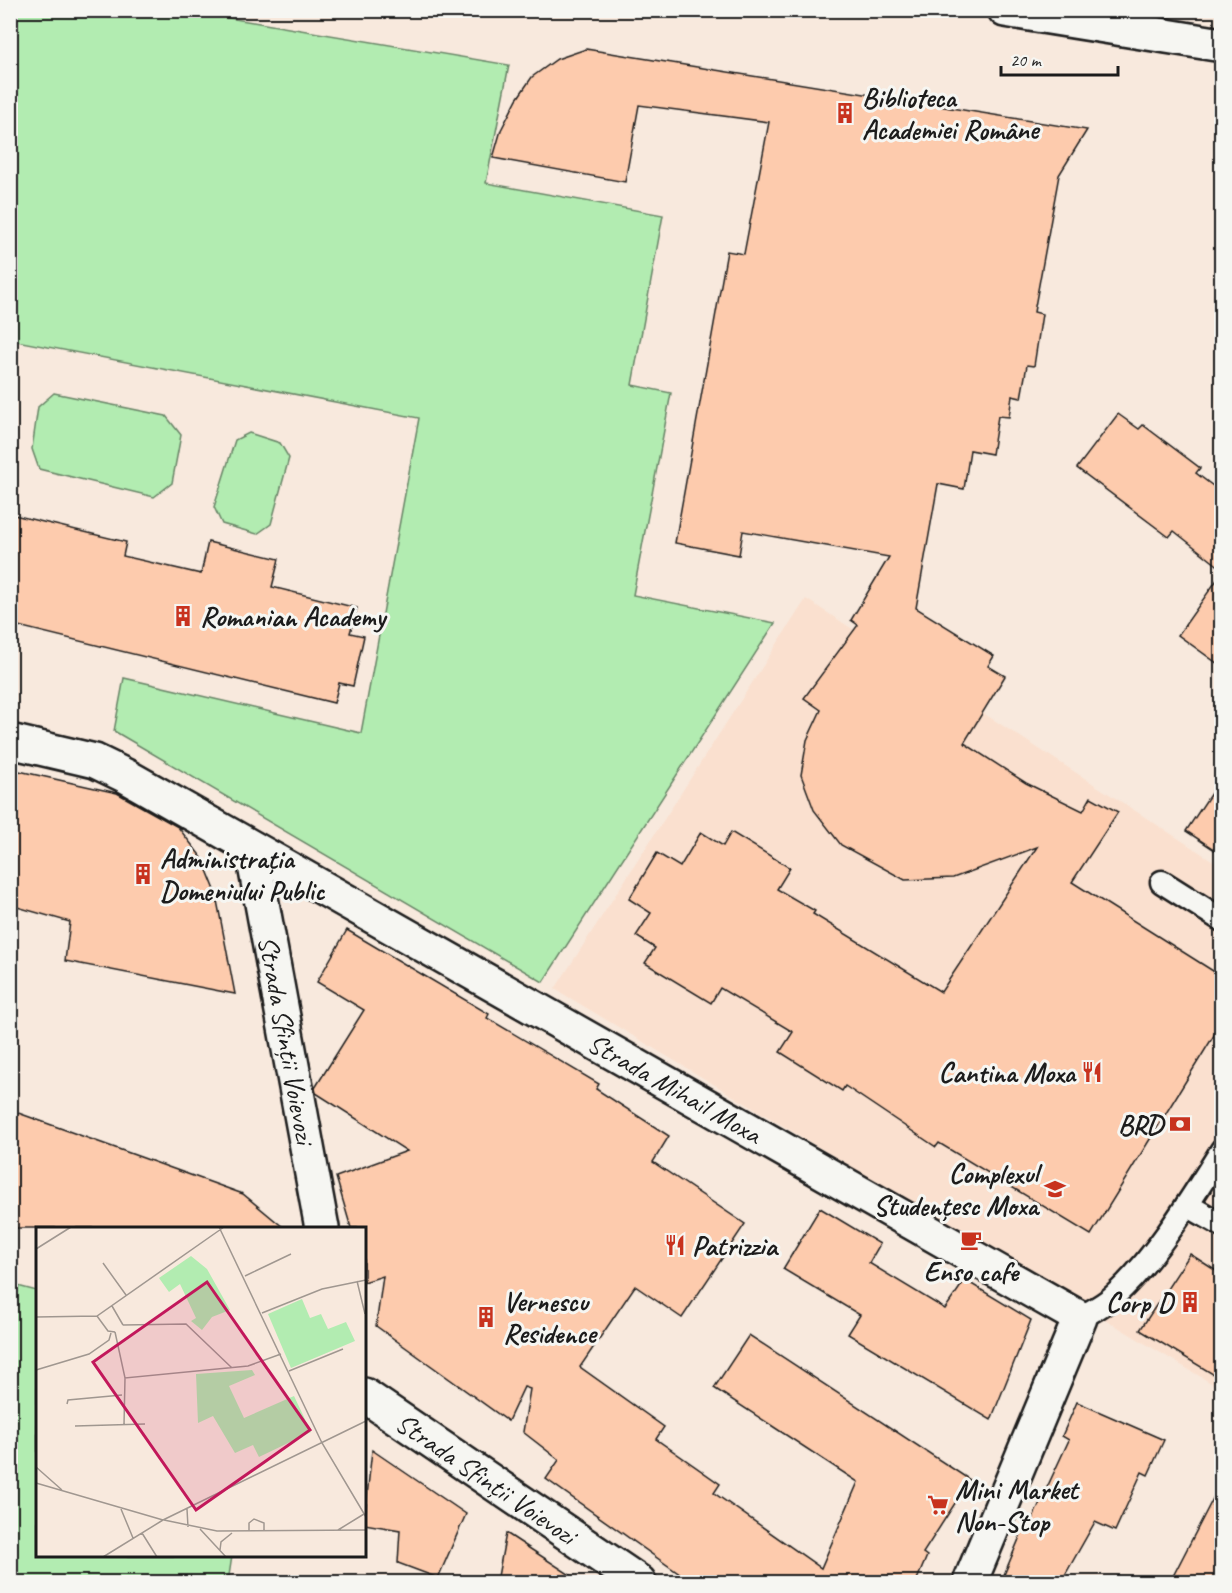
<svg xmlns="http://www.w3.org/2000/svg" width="1232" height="1593" font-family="Caveat,sans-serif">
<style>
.built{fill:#fae0cf}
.green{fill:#b2ecb1;stroke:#678466;stroke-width:1.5}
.building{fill:#fdcbad;stroke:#1c1c1c;stroke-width:1.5}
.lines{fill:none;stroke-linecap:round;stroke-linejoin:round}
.lane-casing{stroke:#1c1c1c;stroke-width:27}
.street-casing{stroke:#1c1c1c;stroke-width:38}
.primary-casing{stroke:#1c1c1c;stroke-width:38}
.lane{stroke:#f6f6f2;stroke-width:22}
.street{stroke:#f6f6f2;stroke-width:33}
.primary{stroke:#f6f6f2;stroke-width:33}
.labels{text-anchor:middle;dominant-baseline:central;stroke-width:6;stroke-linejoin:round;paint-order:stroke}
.poi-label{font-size:28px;font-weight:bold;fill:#1c1c1c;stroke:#f6f6f2;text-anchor:start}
.street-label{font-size:28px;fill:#1c1c1c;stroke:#f6f6f2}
.inset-road{fill:none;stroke:#a09790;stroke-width:1.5}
.view{fill:#c2185b;fill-opacity:0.15;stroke:#c2185b;stroke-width:3}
.inset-edge{fill:none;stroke:#1c1c1c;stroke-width:3}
</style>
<rect width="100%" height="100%" fill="#f8e9dd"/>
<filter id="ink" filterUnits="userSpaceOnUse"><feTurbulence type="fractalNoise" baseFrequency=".0167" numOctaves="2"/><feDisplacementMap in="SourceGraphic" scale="12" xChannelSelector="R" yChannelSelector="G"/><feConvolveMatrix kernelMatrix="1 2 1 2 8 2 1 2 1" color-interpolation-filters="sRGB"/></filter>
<g filter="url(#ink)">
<polygon class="built" points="806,599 1221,866 1221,1389 555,989"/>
<g class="green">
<polygon points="10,11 187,11 509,65 486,183 663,215 632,385 671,393 633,595 775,623 543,982 114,731 124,678 361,733 419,418 11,340"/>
<polygon points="54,393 166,416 181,435 172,483 154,497 39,469 32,449 38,407"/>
<polygon points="249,433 280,443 289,458 271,524 257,534 222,524 214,507 235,440"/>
<polygon points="10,1284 37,1291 38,1556 232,1556 228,1582 11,1582"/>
</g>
<g class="building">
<polygon points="586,49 1087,130 1059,175 1034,312 1042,314 1034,366 1027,365 1021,398 1012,396 1009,417 998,416 992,454 970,450 964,489 938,484 916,608 994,656 988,666 1005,676 964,743 1026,783 1083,811 1091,797 1118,812 1072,882 1221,976 1221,1024 1091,1235 939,1143 936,1147 845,1086 842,1091 780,1052 793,1032 720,988 711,1003 645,963 655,948 636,936 651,913 629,899 657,853 680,867 701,832 723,846 731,832 790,868 777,889 815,911 813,914 941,992 1037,847 953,878 905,880 841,845 814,810 801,775 807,740 821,710 804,698 858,625 851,620 889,557 743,531 739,555 675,543 727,251 744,254 769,122 639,105 625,182 493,158 501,130 517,99 532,77 557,59"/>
<polygon points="1118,414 1139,429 1143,425 1200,468 1196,473 1221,492 1221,568 1174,531 1169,537 1077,468"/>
<polygon points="10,514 126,542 123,556 201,574 208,542 279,559 272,587 357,608 350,633 364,636 353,686 339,683 334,703 10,624"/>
<polygon points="1221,574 1221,666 1178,635"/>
<polygon points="10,769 117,793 178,827 202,858 215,890 235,994 65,961 70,922 10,905"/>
<polygon points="1221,778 1221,854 1186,831"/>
<polygon points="347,930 489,1014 487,1018 599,1084 596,1089 669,1136 653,1162 745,1224 682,1318 635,1286 580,1367 664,1427 656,1439 720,1484 714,1493 821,1568 858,1482 714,1388 749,1335 970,1480 923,1553 927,1556 916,1582 691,1582 546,1479 559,1460 523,1432 530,1389 524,1387 508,1421 376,1326 383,1276 364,1282 364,1228 351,1228 336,1177 407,1151 316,1093 315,1088 364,1010 317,982"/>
<polygon points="10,1110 243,1194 284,1228 10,1228"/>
<polygon points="820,1208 880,1244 869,1263 945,1309 965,1280 1031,1320 991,1420 848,1334 860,1315 783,1269"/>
<polygon points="1190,1254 1221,1274 1221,1379 1140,1330"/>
<polygon points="1077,1402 1164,1440 1148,1475 1142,1472 1115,1531 1095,1522 1061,1582 1001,1582 1027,1520 1031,1522 1069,1440 1062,1436"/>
<polygon points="372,1450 466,1514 438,1578 398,1563 400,1530 364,1524"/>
<polygon points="1221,1483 1221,1582 1170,1582"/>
<polygon points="506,1533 581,1582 497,1582"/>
</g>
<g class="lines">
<defs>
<g id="lane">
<polyline points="1162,882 1222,920"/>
<polyline points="1187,1205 1222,1225"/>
<path d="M1080,1318C1092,1311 1106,1304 1115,1295C1155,1259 1193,1196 1222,1150"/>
</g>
<g id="street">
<path id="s1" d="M10,741L95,761L126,776L1080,1318L970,1582"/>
<path id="s2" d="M252,849L322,1228"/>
<path id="s3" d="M364,1395L639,1582"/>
</g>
<polyline id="primary" points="1005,10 1222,45"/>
</defs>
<use href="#lane" class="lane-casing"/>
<use href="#street" class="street-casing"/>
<use href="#primary" class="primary-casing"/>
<use href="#lane" class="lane"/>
<use href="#street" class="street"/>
<use href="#primary" class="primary"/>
</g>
</g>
<defs>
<symbol id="building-bare" viewBox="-9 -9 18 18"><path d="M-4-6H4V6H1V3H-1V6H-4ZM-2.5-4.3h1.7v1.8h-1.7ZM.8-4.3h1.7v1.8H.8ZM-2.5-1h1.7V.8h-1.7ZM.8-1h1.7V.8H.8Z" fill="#c8321e" stroke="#f6f6f2" stroke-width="2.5" paint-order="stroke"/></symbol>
<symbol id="restaurant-bare" viewBox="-9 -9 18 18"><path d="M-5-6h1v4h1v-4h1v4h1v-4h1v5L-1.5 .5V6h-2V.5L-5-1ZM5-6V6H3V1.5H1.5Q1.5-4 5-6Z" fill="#c8321e" stroke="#f6f6f2" stroke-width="2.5" paint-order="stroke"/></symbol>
<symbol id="bank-bare" viewBox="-9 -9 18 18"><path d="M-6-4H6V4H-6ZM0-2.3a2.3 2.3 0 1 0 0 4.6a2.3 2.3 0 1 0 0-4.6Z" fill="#c8321e" stroke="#f6f6f2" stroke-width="2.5" paint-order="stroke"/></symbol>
<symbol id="university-bare" viewBox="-9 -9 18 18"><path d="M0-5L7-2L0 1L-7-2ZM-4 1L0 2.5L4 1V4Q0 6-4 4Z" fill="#c8321e" stroke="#f6f6f2" stroke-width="2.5" paint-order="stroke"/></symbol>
<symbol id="cafe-bare" viewBox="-9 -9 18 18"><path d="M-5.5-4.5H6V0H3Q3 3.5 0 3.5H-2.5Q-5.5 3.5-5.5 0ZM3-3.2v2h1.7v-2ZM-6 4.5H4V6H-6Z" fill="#c8321e" stroke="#f6f6f2" stroke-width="2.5" paint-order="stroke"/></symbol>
<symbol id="supermarket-bare" viewBox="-9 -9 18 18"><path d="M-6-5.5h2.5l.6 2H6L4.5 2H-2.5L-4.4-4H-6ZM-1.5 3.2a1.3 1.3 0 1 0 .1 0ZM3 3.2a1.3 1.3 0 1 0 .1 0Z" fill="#c8321e" stroke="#f6f6f2" stroke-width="2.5" paint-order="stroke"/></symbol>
</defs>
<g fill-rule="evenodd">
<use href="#building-bare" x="830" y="98" width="30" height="30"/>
<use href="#building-bare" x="168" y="601" width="30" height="30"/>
<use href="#building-bare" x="128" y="859" width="30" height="30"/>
<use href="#restaurant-bare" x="1077" y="1057" width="30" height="30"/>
<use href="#bank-bare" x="1165" y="1109" width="30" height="30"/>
<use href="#university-bare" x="1040" y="1174" width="30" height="30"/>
<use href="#cafe-bare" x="956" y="1225" width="30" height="30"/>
<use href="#restaurant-bare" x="660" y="1230" width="30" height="30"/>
<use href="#building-bare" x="1175" y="1287" width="30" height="30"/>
<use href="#building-bare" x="471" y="1302" width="30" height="30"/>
<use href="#supermarket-bare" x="923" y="1490" width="30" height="30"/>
</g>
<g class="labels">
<g class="poi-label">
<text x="862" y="97">Biblioteca<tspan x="862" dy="32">Academiei Române</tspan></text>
<text x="200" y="616">Romanian Academy</text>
<text x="160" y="858">Administrația<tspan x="160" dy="32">Domeniului Public</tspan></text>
<text x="1075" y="1072" text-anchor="end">Cantina Moxa</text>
<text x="1163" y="1124" text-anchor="end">BRD</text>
<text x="1038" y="1173" text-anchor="end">Complexul<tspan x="1038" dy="32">Studențesc Moxa</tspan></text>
<text x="692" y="1245">Patrizzia</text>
<text x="971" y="1271" text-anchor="middle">Enso cafe</text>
<text x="503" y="1301">Vernescu<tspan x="503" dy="32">Residence</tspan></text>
<text x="1173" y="1302" text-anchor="end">Corp D</text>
<text x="955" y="1489">Mini Market<tspan x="955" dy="32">Non-Stop</tspan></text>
</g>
<g class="street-label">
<text stroke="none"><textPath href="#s2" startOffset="194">Strada Sfinții Voievozi</textPath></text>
<text stroke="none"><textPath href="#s1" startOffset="753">Strada Mihail Moxa</textPath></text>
<text stroke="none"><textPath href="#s3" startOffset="148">Strada Sfinții Voievozi</textPath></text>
</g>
</g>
<g transform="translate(36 1227)">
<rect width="330" height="330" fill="#f8e9dd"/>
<path d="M155,29L171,42L194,83L176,90L166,103L155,94L160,91L144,57L133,65L123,51ZM266,72L274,91L285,87L292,102L310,95L319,114L255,141L232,87ZM216,143L219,148L193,159L208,191L258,169L275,205L223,230L217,218L199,226L177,189L162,196L160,147Z" fill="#b2ecb1"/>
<path class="inset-road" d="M183,0L286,216L330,290M0,22L35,0M67,36L90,68M209,49L255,27M321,54L329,87M76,79L87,98M226,86L286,62L330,53M61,89L72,104L79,105M0,90L61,89L188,0M87,98L150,97L196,141M79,105L89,151L212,139L245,127M0,143L53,127L73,113L75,106M253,144L307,122M31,177L32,173L86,168M88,198L89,151M39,199L109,197M0,240L26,263M0,256L127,293M85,282L97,311M151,282L152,300M128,293L181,304L330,303M164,302L190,330M302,303L328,287M213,304V296L218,292L228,296V304M106,306L121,330M184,323L185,315L196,306M67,330L127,293L330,194"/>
<path class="view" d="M171,55L274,203L160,283L57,135Z"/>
<rect width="330" height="330" class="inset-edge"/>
</g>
<rect width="1232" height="1593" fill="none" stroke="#f6f6f2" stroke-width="36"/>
<rect x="18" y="18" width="1196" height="1557" fill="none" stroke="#1c1c1c" stroke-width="2" filter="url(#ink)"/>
<path d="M1001 66v9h117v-9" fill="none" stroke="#1c1c1c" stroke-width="3"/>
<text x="1010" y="66" font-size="18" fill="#1c1c1c" stroke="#f6f6f2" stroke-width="4.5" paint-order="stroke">20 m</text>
</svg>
